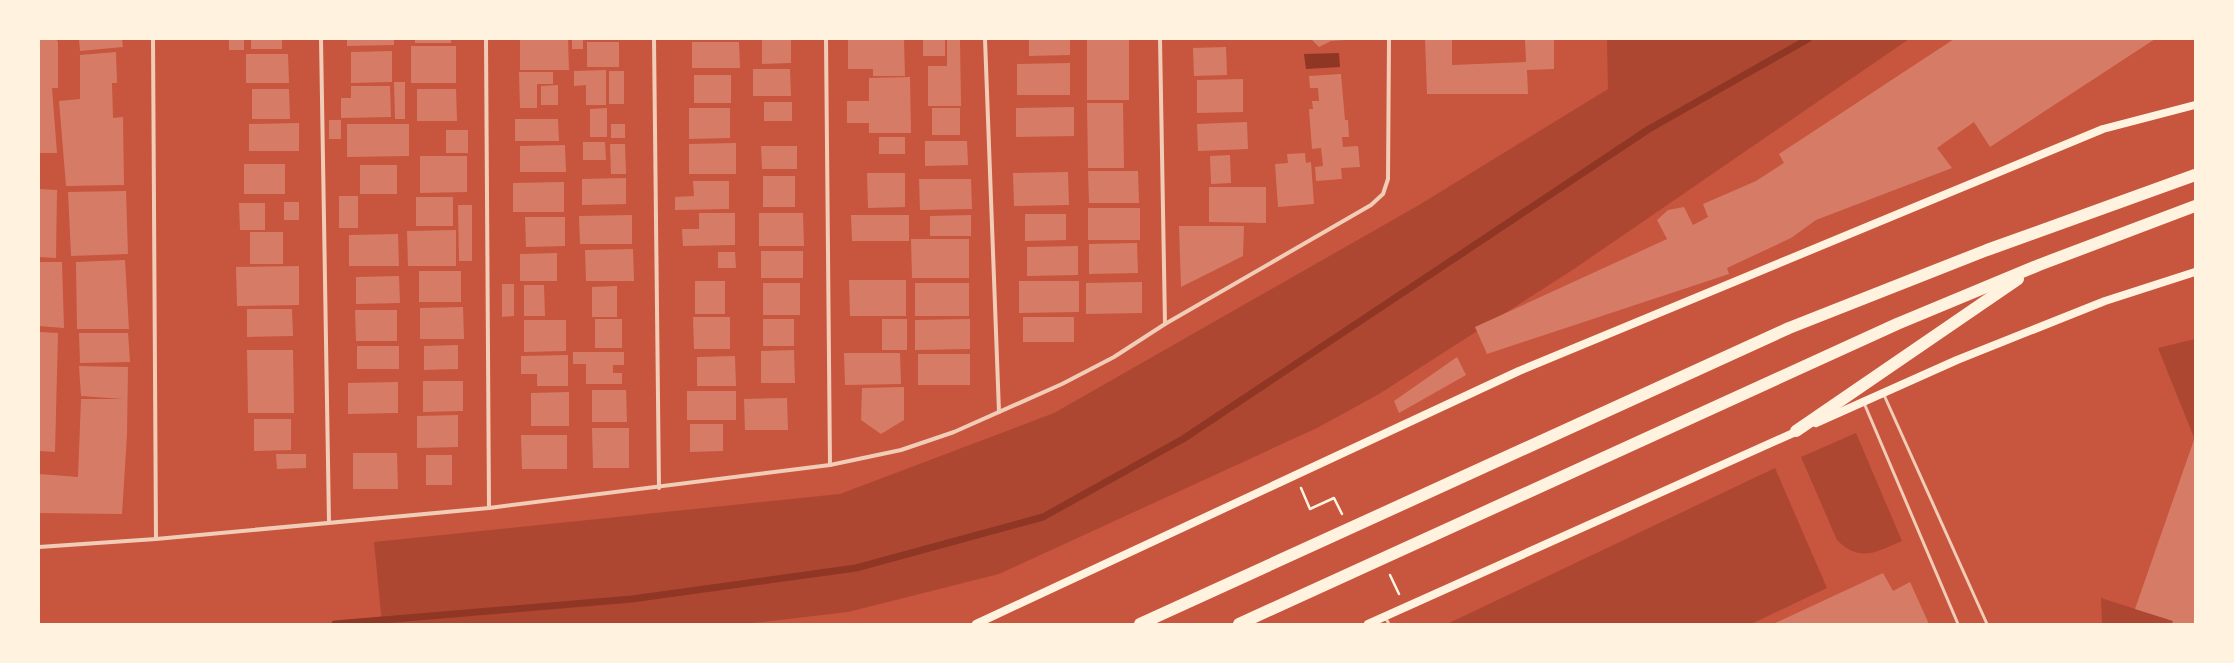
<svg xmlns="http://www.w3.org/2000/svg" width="2234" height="663" font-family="Barlow,sans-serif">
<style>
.green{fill:#ae4732}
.water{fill:#8f3625}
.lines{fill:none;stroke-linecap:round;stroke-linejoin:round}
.stream{stroke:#8f3625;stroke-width:7}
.building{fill:#d67c66}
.path{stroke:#fff3e0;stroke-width:2.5}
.service{stroke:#f1ccb7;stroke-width:3}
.minor{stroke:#f1ccb7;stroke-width:4}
.secondary{stroke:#fff3e0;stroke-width:8}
.motorway{stroke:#fff3e0;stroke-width:12}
</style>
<rect width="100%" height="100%" fill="#c8553d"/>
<g class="green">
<polygon points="1607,39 1909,39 1574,269 1379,394 1317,428 999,574 848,612 744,624 382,624 374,542 840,494 1054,413 1419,205 1608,89"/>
<polygon points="2195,339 2195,440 2158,348"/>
<path d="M1856,433L1902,541C1876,552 1860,563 1837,540L1801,457Z"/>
<polygon points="1775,468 1827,588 1751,624 1447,624"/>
<polygon points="2101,598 2173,621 2172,624 2102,624"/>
</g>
<polygon class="water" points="1339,53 1340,67 1306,69 1304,54"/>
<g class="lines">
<polyline class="stream" points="335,624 632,599 856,568 1043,517 1183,439 1649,129 1808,39"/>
</g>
<g class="building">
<polygon points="39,39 56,39 58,42 58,88 52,88 57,153 39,153"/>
<polygon points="79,39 122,39 123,47 80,51"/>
<rect x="229" y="39" width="15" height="11"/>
<rect x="251" y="39" width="31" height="10"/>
<polygon points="347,39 394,39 394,45 347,46"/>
<rect x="415" y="39" width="36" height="4"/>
<polygon points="520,39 568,39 569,70 520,70"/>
<rect x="572" y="39" width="11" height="10"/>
<polygon points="762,39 791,39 791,63 762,64"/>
<polygon points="848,39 904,39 905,76 873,76 873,69 848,69"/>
<rect x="923" y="39" width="22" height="17"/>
<polygon points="1029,39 1070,39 1070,55 1029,56"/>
<rect x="1087" y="39" width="42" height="61"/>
<polygon points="1311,39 1346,39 1346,40 1331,41 1319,47"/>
<polygon points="1425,39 1452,39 1452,65 1526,62 1525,39 1554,39 1554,69 1527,70 1528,94 1427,94"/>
<polygon points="1954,39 2155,39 1990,147 1974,122 1937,148 1952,168 1816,220 1791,238 1727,268 1729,274 1487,354 1475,327 1667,239 1657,220 1668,210 1684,207 1693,225 1708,217 1703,204 1756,181 1784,163 1779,154"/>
<polygon points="947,40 960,40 961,106 928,106 928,66 947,66"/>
<rect x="587" y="42" width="32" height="25"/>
<polygon points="692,42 739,42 740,68 692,68"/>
<rect x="411" y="46" width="45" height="37"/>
<polygon points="1226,47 1227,75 1194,76 1193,48"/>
<polygon points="392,51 392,82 351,83 351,52"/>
<polygon points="116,52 117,83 112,83 113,118 123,117 124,185 66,186 59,101 80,99 80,55"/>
<polygon points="246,54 288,54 289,83 246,83"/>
<polygon points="1070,63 1070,95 1017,95 1017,64"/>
<polygon points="753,69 790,69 791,96 753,96"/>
<polygon points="606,70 606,105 586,105 586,85 574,86 574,71"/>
<rect x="609" y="71" width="15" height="33"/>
<polygon points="519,72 553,72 553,84 537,84 537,108 520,108"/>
<polygon points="1341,74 1345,120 1348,120 1349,137 1342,137 1343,147 1358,146 1360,167 1341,168 1342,179 1316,181 1315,167 1323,166 1321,148 1312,149 1309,109 1313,109 1312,101 1319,101 1318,88 1310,88 1309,76"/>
<rect x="694" y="75" width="37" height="28"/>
<polygon points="910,77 911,133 869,133 869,123 847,123 847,101 869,101 869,78"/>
<polygon points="1243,79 1243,112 1197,113 1197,80"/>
<polygon points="394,82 405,82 405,119 395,119"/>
<polygon points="558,85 558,105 541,105 541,86"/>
<polygon points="351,86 390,86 391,117 341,118 341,98 351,98"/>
<polygon points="252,89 289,89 290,119 252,119"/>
<polygon points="417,89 456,89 457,121 417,121"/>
<rect x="764" y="102" width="28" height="19"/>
<polygon points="1087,103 1123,103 1124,168 1088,168"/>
<polygon points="1074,107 1074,136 1016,137 1016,108"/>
<polygon points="607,108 607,137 590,137 590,109"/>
<polygon points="689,108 730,108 730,138 689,139"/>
<rect x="932" y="108" width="28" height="27"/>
<polygon points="515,119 558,119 559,141 515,141"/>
<rect x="329" y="120" width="12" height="19"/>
<polygon points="1247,122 1248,149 1198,151 1197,124"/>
<polygon points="299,123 299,151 249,151 249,124"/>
<polygon points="347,124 409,124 409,156 347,157"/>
<rect x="611" y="124" width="14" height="14"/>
<rect x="446" y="130" width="22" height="23"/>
<rect x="879" y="137" width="26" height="17"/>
<polygon points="925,141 967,141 968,165 925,166"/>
<polygon points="583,142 605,142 606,160 583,160"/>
<polygon points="736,143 736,174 689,174 689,144"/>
<polygon points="610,144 625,144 626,174 611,174"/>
<polygon points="565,145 566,172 520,172 520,146"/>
<polygon points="761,146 797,146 797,169 762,169"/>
<polygon points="1305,153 1306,163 1311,162 1314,204 1278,207 1275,164 1288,163 1287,154"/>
<polygon points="1230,155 1231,183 1211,184 1210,156"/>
<polygon points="420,156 467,156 467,192 420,193"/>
<rect x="244" y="164" width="41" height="30"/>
<rect x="360" y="165" width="37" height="29"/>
<polygon points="1088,171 1138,171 1139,203 1089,203"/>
<polygon points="1068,172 1069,205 1014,206 1013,173"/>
<polygon points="867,173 905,173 905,207 868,208"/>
<rect x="763" y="176" width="32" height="31"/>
<polygon points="626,178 626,204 582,205 582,179"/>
<polygon points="919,179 971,179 972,209 920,210"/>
<polygon points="693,181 729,181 729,209 675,210 675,197 694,196"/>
<polygon points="564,182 564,212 513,212 513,183"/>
<polygon points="1209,187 1266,187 1266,223 1209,222"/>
<polygon points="39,189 57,190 56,258 39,257"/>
<polygon points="126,191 128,254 71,256 68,192"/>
<rect x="339" y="196" width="19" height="32"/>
<rect x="416" y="197" width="37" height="29"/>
<rect x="284" y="202" width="15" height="18"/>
<polygon points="239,203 265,203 265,230 240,230"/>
<polygon points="458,205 472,205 472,261 459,261"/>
<rect x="1088" y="208" width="52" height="32"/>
<polygon points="699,213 735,213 735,245 683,246 682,229 699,229"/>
<polygon points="759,213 803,213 804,246 759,246"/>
<polygon points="1025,214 1066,214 1066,240 1025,241"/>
<polygon points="632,215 632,244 580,244 579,216"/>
<polygon points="851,215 909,215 909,241 852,241"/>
<polygon points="971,215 971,236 930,236 930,216"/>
<polygon points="525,217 565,217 565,246 526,247"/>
<polygon points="1179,226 1244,226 1243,256 1181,287"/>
<polygon points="456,230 456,266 408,266 407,231"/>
<rect x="250" y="232" width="33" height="32"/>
<polygon points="398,234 399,266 349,266 349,235"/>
<polygon points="911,239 969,239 969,278 912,278"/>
<polygon points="1137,243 1138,273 1089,274 1089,244"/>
<polygon points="1078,246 1078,275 1027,276 1027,247"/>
<polygon points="633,249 634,281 586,281 585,250"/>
<rect x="761" y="251" width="42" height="27"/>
<polygon points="718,252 735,252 736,268 718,268"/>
<polygon points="557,253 557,281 520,281 520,254"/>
<polygon points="125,260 129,329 77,329 76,262"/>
<polygon points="39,262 62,262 64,328 39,326"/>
<polygon points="299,266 299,305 237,306 236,267"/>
<rect x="419" y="271" width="42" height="31"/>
<polygon points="399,276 400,303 356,304 356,277"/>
<polygon points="849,280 906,280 906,316 850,316"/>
<rect x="695" y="281" width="30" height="33"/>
<polygon points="1019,281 1079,281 1079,312 1019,313"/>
<polygon points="1142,282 1142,313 1086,314 1086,283"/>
<rect x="763" y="283" width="37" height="32"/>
<rect x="915" y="283" width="54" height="33"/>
<polygon points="502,284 514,284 514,316 502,317"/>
<polygon points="524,285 544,285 545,316 524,316"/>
<polygon points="617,286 617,317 592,317 592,287"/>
<polygon points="463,307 464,339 420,339 420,308"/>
<polygon points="247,309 292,309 293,336 247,337"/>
<polygon points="355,310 397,310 397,341 356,341"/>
<polygon points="693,317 730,317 730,349 694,349"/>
<rect x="1023" y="317" width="51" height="25"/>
<rect x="595" y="319" width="27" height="29"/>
<rect x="763" y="319" width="31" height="27"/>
<rect x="882" y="319" width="25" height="31"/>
<polygon points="970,319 970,349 915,350 915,320"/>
<polygon points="524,320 566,320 566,351 524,352"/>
<polygon points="39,332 58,333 55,452 39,451"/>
<polygon points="79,333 128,333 130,362 80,363"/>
<polygon points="458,345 458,369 424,370 424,346"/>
<rect x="357" y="346" width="42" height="23"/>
<polygon points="247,350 293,350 294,413 248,413"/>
<polygon points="794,350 795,383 761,383 761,351"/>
<polygon points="573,352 624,352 624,365 613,365 613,373 622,373 622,384 586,384 586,364 573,364"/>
<polygon points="844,353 900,353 901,384 845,385"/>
<rect x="918" y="354" width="52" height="31"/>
<polygon points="568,355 568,386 537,386 537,374 521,374 521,356"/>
<polygon points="735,356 736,386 697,386 697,357"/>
<polygon points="1457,357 1466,375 1399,413 1394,401"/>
<polygon points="79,366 128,367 127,435 122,514 39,513 39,474 78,477 81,399 123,399 81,396"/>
<polygon points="423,381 463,381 463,411 423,412"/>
<polygon points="398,382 398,413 348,414 348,383"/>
<polygon points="904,387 904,420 881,434 861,420 862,388"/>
<polygon points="592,390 626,390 627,422 592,422"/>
<rect x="687" y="391" width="49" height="29"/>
<polygon points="569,392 569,426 531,426 531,393"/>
<polygon points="787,398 788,430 745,430 744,399"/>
<polygon points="458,415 458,447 417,448 417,416"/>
<polygon points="254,419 291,419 291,450 254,451"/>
<polygon points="690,424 723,424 723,451 690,452"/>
<polygon points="592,428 629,428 629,468 593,468"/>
<polygon points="521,435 567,435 567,469 522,469"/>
<polygon points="2195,437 2195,624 2172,624 2173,621 2135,609"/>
<polygon points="353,453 397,453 398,489 353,489"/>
<polygon points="276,454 306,454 306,468 277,469"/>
<rect x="426" y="455" width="26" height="30"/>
<polygon points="1883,573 1893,591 1910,582 1929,624 1773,624"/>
</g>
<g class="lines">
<g class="path">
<polyline points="1301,488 1310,509 1334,498 1342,514"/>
<polyline points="1390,575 1399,594"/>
</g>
<g class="service">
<polyline points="1884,395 1987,624"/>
<polyline points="1864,403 1958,624"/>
<polyline points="1385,617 1389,624"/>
</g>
<g class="minor">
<polyline points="153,39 156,539"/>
<polyline points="321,39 329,522"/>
<polyline points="486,39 489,508"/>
<polyline points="654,39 659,488"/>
<polyline points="826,39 830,465"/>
<polyline points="985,39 999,412"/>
<polyline points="1160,39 1165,324"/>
<polyline points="39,547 156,539 489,508 830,465 901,450 954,432 1062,384 1114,357 1165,324 1371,205 1383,194 1388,179 1389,39"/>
</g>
<g class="secondary">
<polyline points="1816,423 1957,360 2105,301 2195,272"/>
<polyline points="976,624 1519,371 2103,129 2195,105"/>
<polyline points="1368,624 1800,430"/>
</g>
<g class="motorway">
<polyline points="1796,431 2018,279"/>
<polyline points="1140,624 1789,328 1987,250 2195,175"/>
<polyline points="1239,624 1897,324 2039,265 2195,206"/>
</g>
</g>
<rect width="2234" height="663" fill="none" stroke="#fff3e0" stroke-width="80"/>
</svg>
